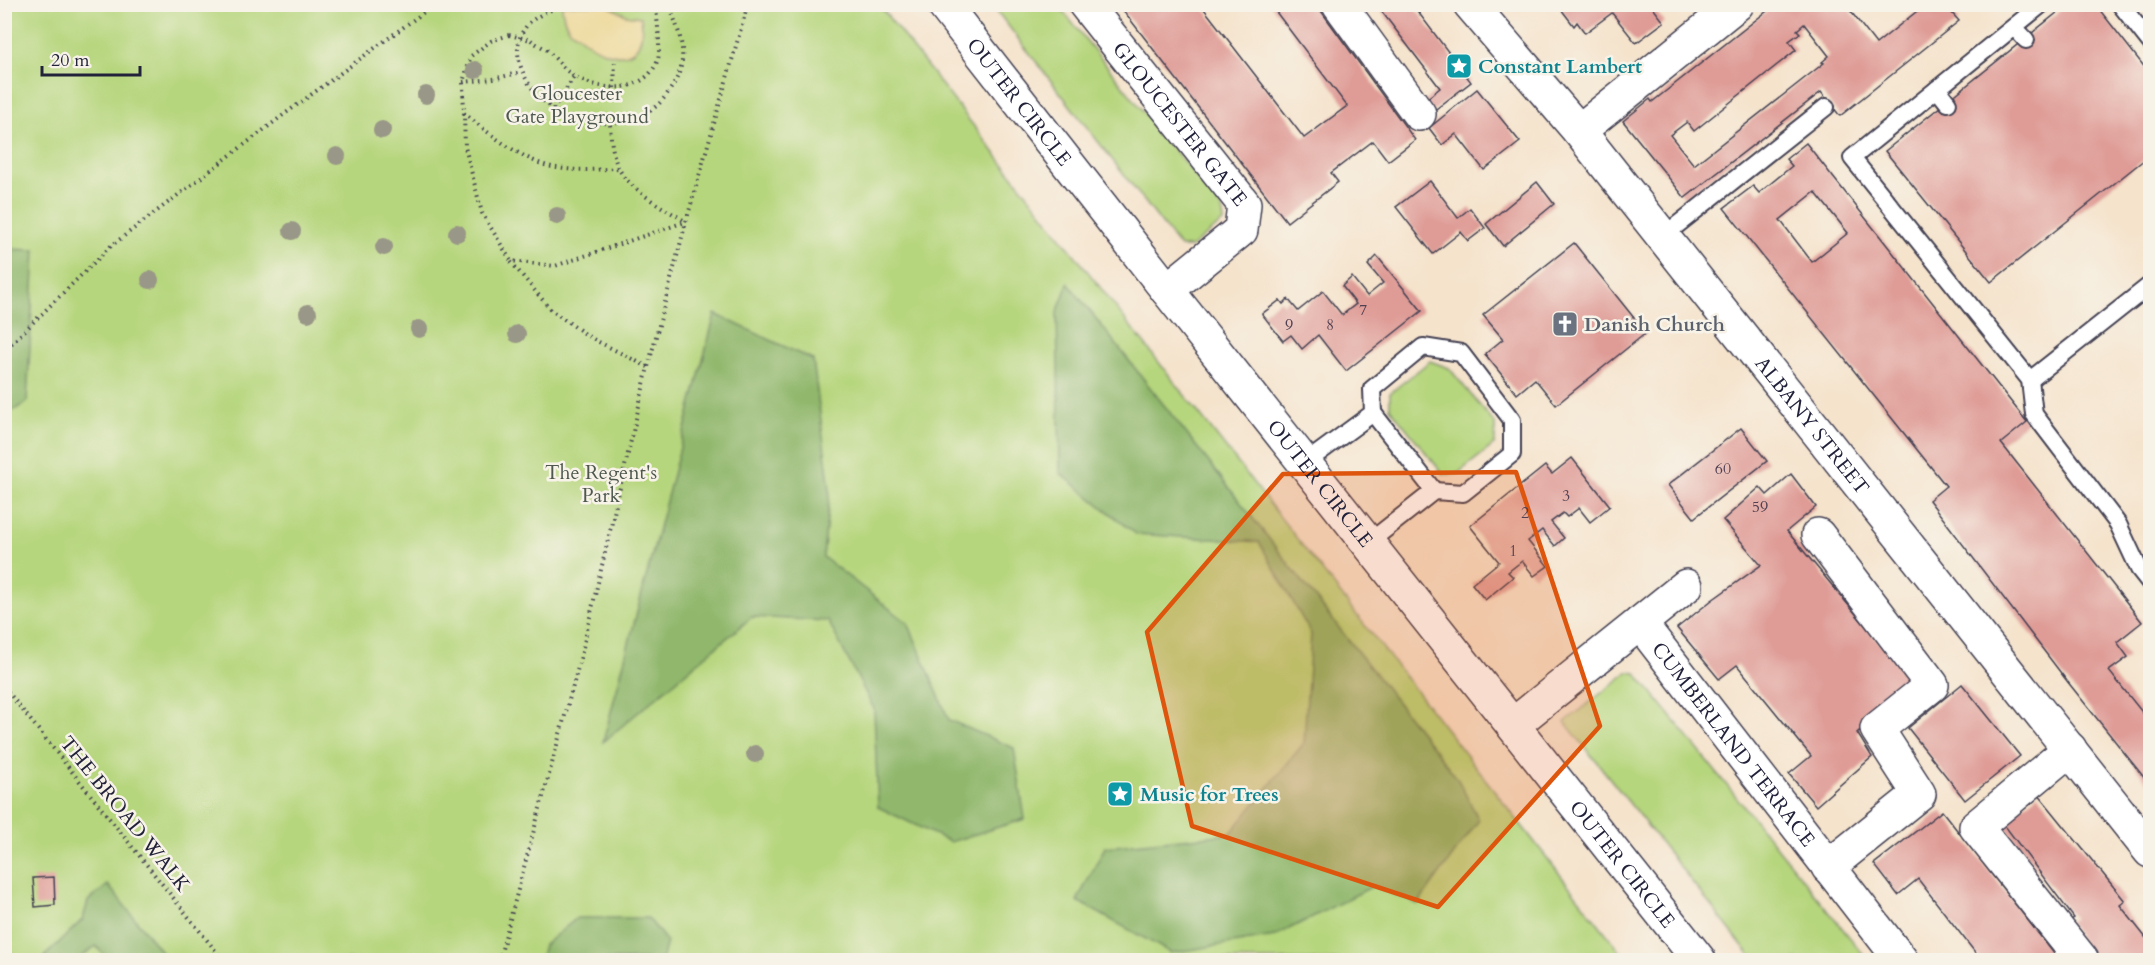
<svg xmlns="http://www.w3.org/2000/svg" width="2155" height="965" font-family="Cardo,serif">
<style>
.green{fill:#b6d67d;stroke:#6c7c5c;stroke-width:1.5}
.forest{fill:#90b76c;stroke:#596c54;stroke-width:1.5}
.sand{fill:#eeda9e;stroke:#887e6c;stroke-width:1.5}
.building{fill:#df9b96;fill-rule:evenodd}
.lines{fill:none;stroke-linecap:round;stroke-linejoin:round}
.lane-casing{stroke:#423f51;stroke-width:20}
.street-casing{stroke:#423f51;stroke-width:36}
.primary-casing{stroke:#423f51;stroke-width:36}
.path{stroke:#423f51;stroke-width:4;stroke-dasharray:1.5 4.5;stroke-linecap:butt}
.lane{stroke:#fff;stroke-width:16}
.street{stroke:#fff;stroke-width:33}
.primary{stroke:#fff;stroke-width:33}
.path-bridge{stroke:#423f51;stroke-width:4;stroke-dasharray:1.5 4.5;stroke-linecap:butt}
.tree{fill:#999787}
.marked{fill:#de560e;fill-opacity:0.2;stroke:#de560e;stroke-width:4.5;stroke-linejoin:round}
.labels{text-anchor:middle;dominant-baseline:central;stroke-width:5;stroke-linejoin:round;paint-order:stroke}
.number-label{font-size:16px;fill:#514052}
.culture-label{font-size:20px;font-weight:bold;fill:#0d838f;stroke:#f7f3e8;text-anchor:start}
.park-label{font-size:20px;fill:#4e584f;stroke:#f7f3e8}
.street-label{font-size:20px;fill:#22223b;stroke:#f7f3e8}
.worship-label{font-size:20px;font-weight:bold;fill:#5b616d;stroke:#f7f3e8;text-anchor:start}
</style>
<rect width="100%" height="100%" fill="#f7f3e8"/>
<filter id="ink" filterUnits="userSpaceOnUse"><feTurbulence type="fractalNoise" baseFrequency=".0167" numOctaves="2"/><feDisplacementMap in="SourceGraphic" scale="12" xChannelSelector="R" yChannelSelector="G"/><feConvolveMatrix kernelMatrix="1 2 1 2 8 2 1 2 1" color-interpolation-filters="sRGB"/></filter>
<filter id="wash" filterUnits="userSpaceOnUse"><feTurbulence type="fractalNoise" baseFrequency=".008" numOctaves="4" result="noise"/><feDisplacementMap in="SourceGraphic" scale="24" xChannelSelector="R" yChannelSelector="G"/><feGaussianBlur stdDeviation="1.35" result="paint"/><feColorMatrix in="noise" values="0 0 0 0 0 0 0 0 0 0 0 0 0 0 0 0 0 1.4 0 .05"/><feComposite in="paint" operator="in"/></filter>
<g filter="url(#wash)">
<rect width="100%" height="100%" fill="#f5e3cc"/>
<g class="green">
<polygon points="5,4 879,5 1627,960 5,960"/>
<polygon points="992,5 1058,5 1222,209 1224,221 1191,247 1180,247"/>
<polygon points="1430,361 1449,368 1495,424 1495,444 1457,474 1443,474 1390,408 1390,393"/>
<polygon points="1628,672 1636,673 1868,960 1754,960 1565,722"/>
</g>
<g class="forest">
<polygon points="5,249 35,250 27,402 5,416"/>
<polygon points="1068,283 1457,778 1479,820 1418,904 1373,886 1275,936 1171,953 1077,901 1105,847 1230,834 1304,743 1311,634 1259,542 1136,534 1060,473 1057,313"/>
<polygon points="715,314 813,360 830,490 823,557 908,623 949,720 1014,748 1025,819 950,842 878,807 874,709 828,621 752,617 603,742"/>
<polygon points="108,885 168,960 108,960 96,946 77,960 41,960 83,919 88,901"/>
<polygon points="577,918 648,918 667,942 662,960 540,960 544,945"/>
</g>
<path class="sand" d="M562,5H607L626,15L641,17C648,65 611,62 583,39C578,35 571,31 568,27C564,21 562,11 562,5Z"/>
<g id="blocks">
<g class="building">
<polygon points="1270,4 1316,4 1415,140 1388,161 1373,141 1331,173 1338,182 1287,222 1119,5 1201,5 1304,138 1347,106"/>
<polygon points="1376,4 1412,4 1471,82 1432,112 1424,101 1440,88"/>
<polygon points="1567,4 1650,4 1664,22 1636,43 1612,13 1585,33 1577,22 1574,26 1561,9"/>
<path d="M1776,4H1845L1876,44L1926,4H1954L1956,8L1951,12L1959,21L1840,116L1821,92L1685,198L1623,121L1650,99L1652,102ZM1804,24L1829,56L1822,62L1824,63L1694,165L1670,135L1687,122L1694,131L1796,50L1789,41L1800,33L1797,30Z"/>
<polygon points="2068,4 2095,4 2150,74 2150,155 1991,282 1885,151"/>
<polygon points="1477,89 1520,142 1484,170 1456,134 1442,145 1429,128"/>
<path d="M1806,143L2027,422L2001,443L2142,622L2117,642L2128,657L2109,671L2150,722V785L2067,681L1929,500L1946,486L1724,208L1753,186L1759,193L1792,166L1786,159ZM1815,192L1848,233L1812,262L1780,220Z"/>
<polygon points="1430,181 1458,218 1470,208 1485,228 1468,241 1461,232 1433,254 1396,207"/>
<polygon points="1537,182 1554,204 1503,246 1486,224"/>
<polygon points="1574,243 1646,333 1556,405 1535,379 1517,394 1485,354 1503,339 1483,315"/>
<polygon points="1377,256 1422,311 1346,371 1318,335 1302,349 1291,335 1283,341 1262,314 1280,300 1283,304 1288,299 1298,311 1323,291 1342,315 1356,304 1342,286 1352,277 1367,296 1383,283 1368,265"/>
<polygon points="1741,428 1767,461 1694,518 1668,485"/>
<polygon points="1572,458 1610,506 1590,522 1579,508 1567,517 1563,513 1551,522 1564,538 1555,546 1542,530 1528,541 1548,566 1534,576 1522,561 1508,572 1513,577 1485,600 1472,584 1499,562 1470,526 1545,466 1552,474"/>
<polygon points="1791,474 1816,507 1787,531 1913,683 1857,733 1872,757 1816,806 1789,774 1811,756 1737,665 1719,679 1677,628 1712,600 1761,565 1723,520 1760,487 1767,495"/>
<polygon points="1962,684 2020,756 1965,800 1908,728"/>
<polygon points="2038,794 2125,901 2120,905 2150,943 2150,960 2096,960 2068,922 2074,918 2002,822"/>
<polygon points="1942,811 2059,960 1981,960 1918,879 1898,895 1874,864"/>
<polygon points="54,877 55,905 35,907 33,878"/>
</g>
</g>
</g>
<g filter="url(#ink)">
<use href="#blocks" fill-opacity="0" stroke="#423f51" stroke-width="1.5"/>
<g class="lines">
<defs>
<g id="lane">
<polyline points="2042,4 1852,158 2030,380 2034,414 2118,524 2139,569 2150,583"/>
<polyline points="2120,4 2150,42"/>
<polyline points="2014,27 2026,40"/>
<polyline points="1937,89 1948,103"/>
<polyline points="1662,237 1826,107"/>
<polyline points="2030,380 2150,285"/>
<polyline points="1373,413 1434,491"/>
<polyline points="1305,463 1373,413 1372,389 1423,347 1461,353 1512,420 1512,454 1463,493 1434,491 1368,543"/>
</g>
<g id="street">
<path id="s1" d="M943,4L1167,290L1699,960"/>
<path id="s2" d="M1085,4L1244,204L1241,230L1167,290"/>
<polyline points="1339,4 1419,114"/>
<polyline points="1579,131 1737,4"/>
<polyline points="1818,535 1932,685 1877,729 1919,794 1828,867"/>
<polyline points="1640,623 1686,586"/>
<path id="s3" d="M1513,725L1640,623L1901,960"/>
<polyline points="2070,749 1976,827 2082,960"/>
</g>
<g id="primary">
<path id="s4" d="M1470,4L1579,131L2150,851"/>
</g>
</defs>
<use href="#lane" class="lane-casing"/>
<use href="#street" class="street-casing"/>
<use href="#primary" class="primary-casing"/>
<g class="path">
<path d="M551,10C542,14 531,19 525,28C506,54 529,92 551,107C583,130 639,130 664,98C692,63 683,43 669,4"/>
<polyline points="509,35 491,41 471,56 463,82 465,147 482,213 511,261 555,266 685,222"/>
<path d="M531,40C536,44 542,47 547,50C557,59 563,69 574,76C600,92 646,95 658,59C661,49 657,19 656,8L658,4"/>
<polyline points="463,82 493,79 522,72"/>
<polyline points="614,88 615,60"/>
<polyline points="553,109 574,77"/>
<path d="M464,113C488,133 525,163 557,168C577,171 598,170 618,168"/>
<path d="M610,125C611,139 612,154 618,167C629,190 664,208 685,221"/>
<polyline points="511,262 551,310 591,338 648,367"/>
<polyline points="4,353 10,345 111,246 282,116 435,4"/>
<polyline points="4,687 223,960"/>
<polyline points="4,945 15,960"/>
<polyline points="499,960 581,656 648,367 686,222 748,4"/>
</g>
<use href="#lane" class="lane"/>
<use href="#street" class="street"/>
<use href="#primary" class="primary"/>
<polyline class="path-bridge" points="509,35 531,40"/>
</g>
<g class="tree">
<circle cx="475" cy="70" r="9"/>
<circle cx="426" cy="95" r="9"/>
<circle cx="382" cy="130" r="9"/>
<circle cx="337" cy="156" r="9"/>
<circle cx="557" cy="216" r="9"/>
<circle cx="292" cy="231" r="9"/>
<circle cx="457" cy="233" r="9"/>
<circle cx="384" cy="247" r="9"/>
<circle cx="150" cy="280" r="9"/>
<circle cx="308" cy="313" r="9"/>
<circle cx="419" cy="329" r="9"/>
<circle cx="517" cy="334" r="9"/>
<circle cx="755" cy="754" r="9"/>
</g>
</g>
<path class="marked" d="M1516,472L1600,726L1438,907L1192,826L1147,632L1283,474Z"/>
<defs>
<symbol id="sight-square" viewBox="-11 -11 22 22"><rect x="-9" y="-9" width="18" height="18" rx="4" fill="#0f9aa8" stroke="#f7f3e8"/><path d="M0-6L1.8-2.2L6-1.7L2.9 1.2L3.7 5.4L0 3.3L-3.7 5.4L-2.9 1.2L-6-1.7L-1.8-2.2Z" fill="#fff"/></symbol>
<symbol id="church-square" viewBox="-11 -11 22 22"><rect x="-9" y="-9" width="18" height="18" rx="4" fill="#6b7280" stroke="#f7f3e8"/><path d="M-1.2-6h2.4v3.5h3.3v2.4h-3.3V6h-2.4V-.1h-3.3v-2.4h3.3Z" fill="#fff"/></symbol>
</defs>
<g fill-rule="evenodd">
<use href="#sight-square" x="1444" y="51" width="30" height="30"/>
<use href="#church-square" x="1550" y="309" width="30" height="30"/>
<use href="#sight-square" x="1105" y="779" width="30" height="30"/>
</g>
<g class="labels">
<g class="number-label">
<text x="1363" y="310">7</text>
<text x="1289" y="325">9</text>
<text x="1330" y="325">8</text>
<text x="1723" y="469">60</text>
<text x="1566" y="496">3</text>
<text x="1760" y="507">59</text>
<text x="1525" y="513">2</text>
<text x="1513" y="551">1</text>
</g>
<g class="culture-label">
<text x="1478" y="66">Constant Lambert</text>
<text x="1140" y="794">Music for Trees</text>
</g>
<g class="park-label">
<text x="577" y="93">Gloucester<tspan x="577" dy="23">Gate Playground</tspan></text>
<text x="601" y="472">The Regent's<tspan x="601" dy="23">Park</tspan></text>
</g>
<g class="street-label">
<text stroke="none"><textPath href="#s1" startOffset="124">OUTER CIRCLE</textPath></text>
<text stroke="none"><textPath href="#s2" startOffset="153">GLOUCESTER GATE</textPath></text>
<text stroke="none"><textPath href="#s4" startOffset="543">ALBANY STREET</textPath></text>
<text stroke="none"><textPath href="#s1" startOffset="610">OUTER CIRCLE</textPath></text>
<text stroke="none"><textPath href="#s3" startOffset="316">CUMBERLAND TERRACE</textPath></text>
<text transform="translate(125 814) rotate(51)">THE BROAD WALK</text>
<text stroke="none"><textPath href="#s1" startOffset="1096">OUTER CIRCLE</textPath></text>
</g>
<g class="worship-label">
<text x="1584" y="324">Danish Church</text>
</g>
</g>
<rect width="2155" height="965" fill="none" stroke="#f7f3e8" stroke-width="24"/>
<path d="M42 66v9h98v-9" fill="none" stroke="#22223b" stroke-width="3"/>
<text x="51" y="66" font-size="18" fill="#22223b" stroke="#f7f3e8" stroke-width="4.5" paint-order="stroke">20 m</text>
</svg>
